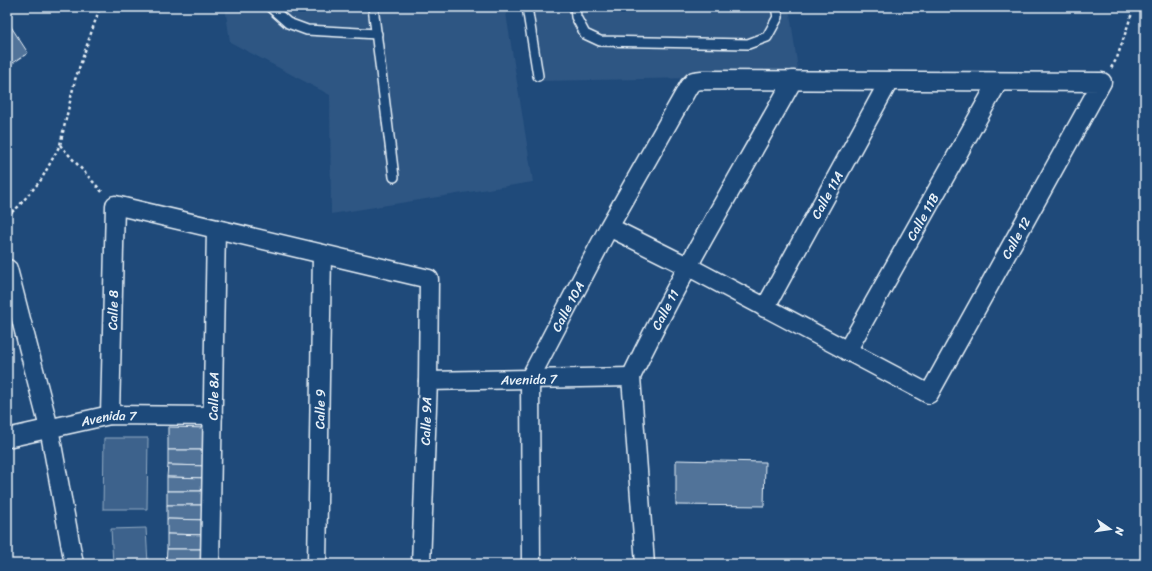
<svg xmlns="http://www.w3.org/2000/svg" width="1152" height="571" font-family="Sriracha,sans-serif">
<style>
.built{fill:#2e5683}
.green{fill:#3c628c;stroke:#92aac2}
.building{fill:#517399;stroke:#e8f1f8}
.lines{fill:none;stroke-linecap:round;stroke-linejoin:round}
.service-casing{stroke:#e8f1f8;stroke-width:12}
.minor-casing{stroke:#e8f1f8;stroke-width:21}
.path{stroke:#e8f1f8;stroke-width:2.5;stroke-dasharray:3 3;stroke-linecap:butt}
.service{stroke:#1f4a7a;stroke-width:9}
.minor{stroke:#1f4a7a;stroke-width:18}
.labels{text-anchor:middle;dominant-baseline:central;stroke-width:3;stroke-linejoin:round;paint-order:stroke}
.street-label{font-size:13px;fill:#e8f1f8;stroke:#1f4a7a}
</style>
<rect width="100%" height="100%" fill="#1f4a7a"/>
<filter id="ink" filterUnits="userSpaceOnUse"><feTurbulence type="fractalNoise" baseFrequency=".025" numOctaves="2"/><feDisplacementMap in="SourceGraphic" scale="8" xChannelSelector="R" yChannelSelector="G"/><feConvolveMatrix kernelMatrix="1 2 1 2 8 2 1 2 1" color-interpolation-filters="sRGB"/></filter>
<g filter="url(#ink)">
<g class="built">
<polygon points="225,7 505,7 533,182 331,214 330,95 230,42"/>
<polygon points="533,7 789,7 799,76 542,81"/>
</g>
<g class="green">
<polygon points="104,438 148,438 147,509 103,509"/>
<polygon points="146,528 148,564 113,564 111,529"/>
</g>
<g class="building">
<polygon points="8,22 28,53 7,67 7,23"/>
<polygon points="168,427 209,428 209,450 168,450"/>
<polygon points="168,450 209,450 209,466 168,465"/>
<polygon points="676,460 765,462 764,506 676,505"/>
<polygon points="168,465 209,466 208,478 167,477"/>
<polygon points="167,477 208,478 208,491 167,491"/>
<rect x="167" y="491" width="41" height="14"/>
<polygon points="167,505 208,505 208,520 167,519"/>
<polygon points="167,519 208,520 208,535 167,534"/>
<polygon points="167,534 208,535 207,549 167,549"/>
<polygon points="167,549 207,549 207,564 166,563"/>
</g>
<g class="lines">
<defs>
<g id="service">
<polyline points="270,7 288,23 307,30 377,34"/>
<polyline points="373,7 394,177"/>
<polyline points="527,7 538,76"/>
<polyline points="575,7 576,17 585,34 600,41 748,44 767,37 778,17 776,7"/>
</g>
<g id="minor">
<polyline points="8,269 49,428 74,564"/>
<path id="s1" d="M765,308L889,81"/>
<path id="s2" d="M847,351L998,82"/>
<path id="s3" d="M428,381L631,377"/>
<path id="s4" d="M110,415L115,205L429,279L428,381L421,564"/>
<path id="s5" d="M7,438L110,415L213,416"/>
<path id="s6" d="M210,564L216,229"/>
<path id="s7" d="M317,564L322,254"/>
<path id="s8" d="M531,564L530,378L609,227L689,86L694,81L702,80L1102,82L929,394L689,267L609,227"/>
<path id="s9" d="M645,564L631,377C679,276 738,179 793,80"/>
</g>
</defs>
<use href="#service" class="service-casing"/>
<use href="#minor" class="minor-casing"/>
<g class="path">
<polyline points="1111,68 1117,58 1134,7"/>
<polyline points="60,145 104,194"/>
<polyline points="7,216 18,207 41,180 60,145 75,80 100,7"/>
</g>
<use href="#service" class="service"/>
<use href="#minor" class="minor"/>
</g>
</g>
<g class="labels">
<g class="street-label">
<text stroke="none"><textPath href="#s1" startOffset="129">Calle 11A</textPath></text>
<text stroke="none"><textPath href="#s2" startOffset="154">Calle 11B</textPath></text>
<text transform="translate(1016 238) rotate(-61)">Calle 12</text>
<text stroke="none"><textPath href="#s8" startOffset="267">Calle 10A</textPath></text>
<text stroke="none"><textPath href="#s4" startOffset="105">Calle 8</textPath></text>
<text stroke="none"><textPath href="#s9" startOffset="263">Calle 11</textPath></text>
<text stroke="none"><textPath href="#s3" startOffset="101">Avenida 7</textPath></text>
<text stroke="none"><textPath href="#s6" startOffset="168">Calle 8A</textPath></text>
<text stroke="none"><textPath href="#s7" startOffset="155">Calle 9</textPath></text>
<text stroke="none"><textPath href="#s5" startOffset="104">Avenida 7</textPath></text>
<text transform="translate(426 421) rotate(-88)">Calle 9A</text>
</g>
</g>
<rect width="1152" height="571" fill="none" stroke="#1f4a7a" stroke-width="24"/>
<rect x="12" y="12" width="1128" height="547" fill="none" stroke="#e8f1f8" stroke-width="1.5" filter="url(#ink)"/>
<g transform="translate(1110 529) rotate(103)" stroke="#1f4a7a" stroke-width="3" paint-order="stroke">
<path d="M0-3L7 15L0 10L-7 15Z" fill="#e8f1f8"/>
<text y="-6" font-size="11" font-weight="bold" text-anchor="middle" fill="#e8f1f8">N</text>
</g>
</svg>
